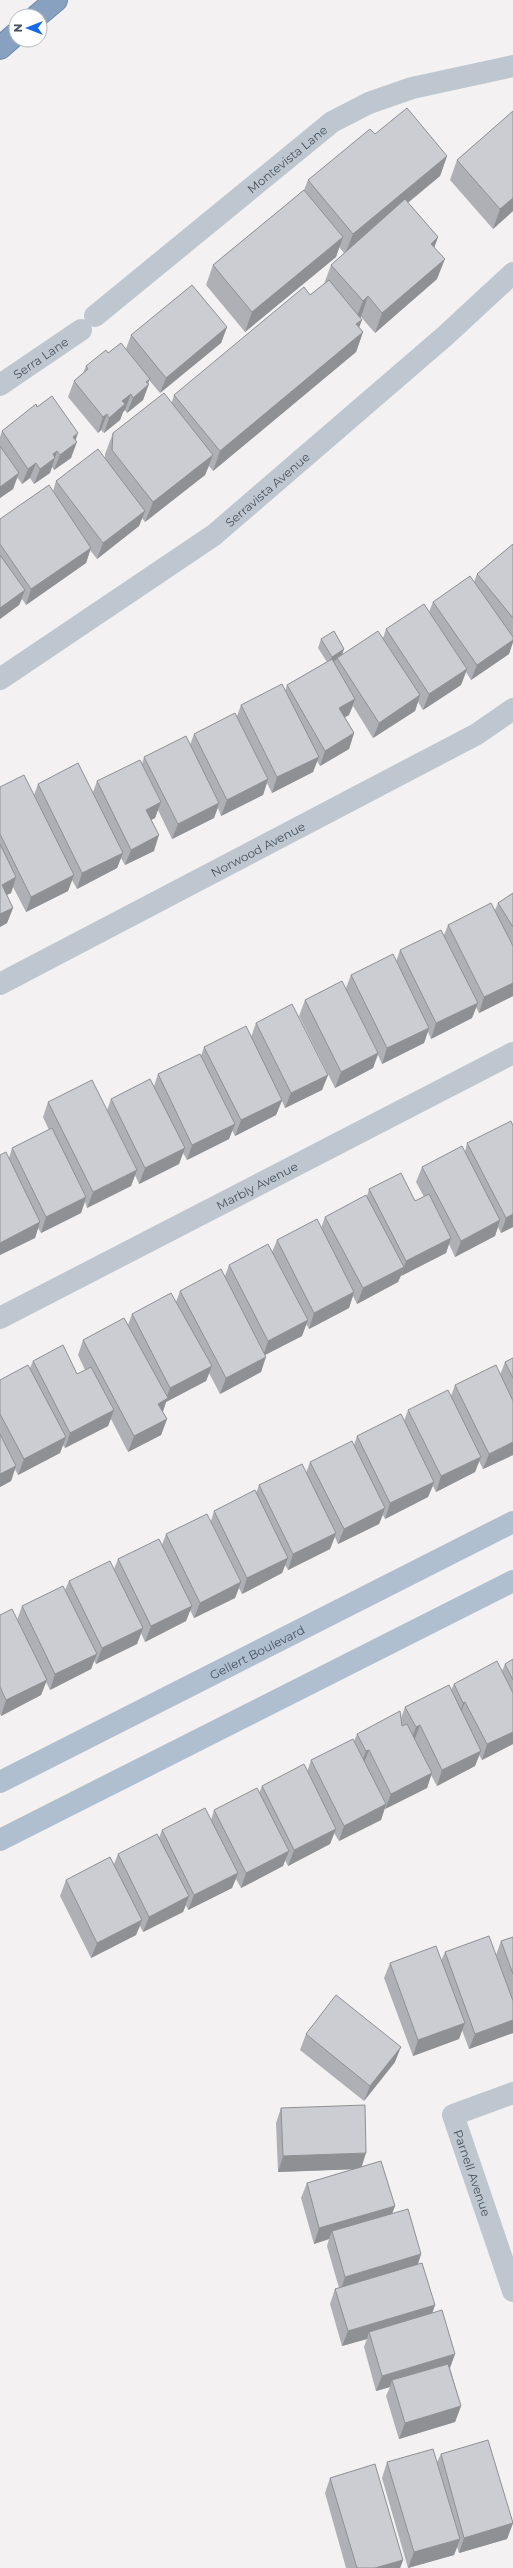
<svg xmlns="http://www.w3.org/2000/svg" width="513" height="2568" font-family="Montserrat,sans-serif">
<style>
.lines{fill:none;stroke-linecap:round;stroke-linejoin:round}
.highway-casing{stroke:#738cab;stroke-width:24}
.minor{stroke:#bec7d0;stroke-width:22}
.major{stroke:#b0bfcf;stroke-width:22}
.highway{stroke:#88a1c0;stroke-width:22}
.wall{fill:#afb0b5}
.shaded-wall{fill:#8e9094}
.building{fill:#cbcdd3;stroke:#8e9094}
.labels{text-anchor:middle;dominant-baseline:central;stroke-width:4;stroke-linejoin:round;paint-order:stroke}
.street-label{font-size:12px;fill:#48535f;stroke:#fff}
</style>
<rect width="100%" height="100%" fill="#f3f1f1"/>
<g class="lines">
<defs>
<g id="highway">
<polyline points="37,16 56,0"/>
<polyline points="0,48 16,34"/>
</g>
</defs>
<use href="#highway" class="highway-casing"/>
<g class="minor">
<path id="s1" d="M95,316L332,122L369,103L412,88L513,66"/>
<path id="s2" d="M0,385L81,330"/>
<path id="s3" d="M0,679L214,535L445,336L513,273"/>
<path id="s4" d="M0,984L477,734L513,709"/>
<path id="s5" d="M0,1318L513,1053"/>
<path id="s6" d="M513,2093L453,2115L513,2291"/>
</g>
<g class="major">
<path id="s7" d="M0,1782L513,1522"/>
<polyline points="0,1840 513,1581"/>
</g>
<use href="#highway" class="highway"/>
</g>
<g class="wall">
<polygon points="513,111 513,211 493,229 450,180 457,160"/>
<polygon points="375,134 447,156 440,176 408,203 438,237 434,247 437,279 375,333 361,317 360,318 362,320 359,327 363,332 356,352 213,471 209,466 205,475 145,522 142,518 139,526 97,559 90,550 86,563 26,605 22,599 19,605 0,619 0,519 53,491 56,481 105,458 105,454 113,433 172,402 174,395 310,295 324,284 331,265 344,253 339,247 336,257 245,332 206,285 213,265 304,190 308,180"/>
<polygon points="227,327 221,343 160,393 149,380 143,400 127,413 125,410 123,412 120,420 104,433 101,430 98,433 68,397 74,381 83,373 86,366 108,353 126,349 131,335"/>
<polygon points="37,407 75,440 71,458 54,470 52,467 50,473 34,484 30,478 22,484 17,477 13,489 0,498 0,437 2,431"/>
<polygon points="513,544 513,642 509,654 471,680 466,672 461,685 423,710 418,702 415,711 373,738 353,706 349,715 345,717 354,733 349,749 320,766 317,761 313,772 272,793 267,783 263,795 221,816 218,808 214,818 172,839 158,810 155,818 151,820 154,851 125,865 121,858 117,868 77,889 72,880 68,891 26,912 13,887 11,893 6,895 13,908 7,923 0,927 0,787 34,795 38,784 93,792 97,781 142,764 144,757 190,745 194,734 237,716 241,705 285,691 287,685 327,662 318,648 321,639 344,649 342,655 383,638 386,629 429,612 433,602 474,582 477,574"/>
<polygon points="513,893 513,996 479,1013 476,1007 472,1018 431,1039 428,1032 424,1043 382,1064 378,1055 373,1068 335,1088 299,1016 305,1000 346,988 351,975 396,962 400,950 444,935 448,925 495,910 498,903"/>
<polygon points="256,1023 328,1075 322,1090 285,1108 282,1101 276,1115 235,1136 232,1130 229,1139 187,1160 183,1153 179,1164 139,1184 135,1175 131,1186 87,1208 85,1202 81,1213 41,1233 38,1228 35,1238 0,1255 0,1155 9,1158 12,1148 49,1130 43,1117 48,1102 107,1110 111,1099 154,1086 158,1074 201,1056 204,1047 251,1037"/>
<polygon points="513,1126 513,1227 501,1233 498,1227 495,1236 455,1257 449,1244 446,1253 401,1276 398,1282 357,1304 353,1296 349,1308 309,1329 306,1324 302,1336 265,1355 261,1372 220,1394 209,1373 206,1381 166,1402 163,1412 167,1419 161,1435 128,1452 111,1419 108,1426 65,1448 63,1445 60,1453 18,1475 15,1469 11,1481 0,1487 0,1380 30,1368 33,1361 77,1374 85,1370 78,1355 83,1340 128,1325 132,1314 176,1302 180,1291 225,1276 229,1265 272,1252 277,1240 321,1228 325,1217 367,1196 369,1189 415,1201 424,1197 416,1182 422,1167 465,1152 467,1143"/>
<polygon points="513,1358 513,1455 483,1469 479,1461 475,1472 436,1492 433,1486 428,1497 385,1519 383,1515 379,1524 338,1544 335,1537 330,1549 288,1570 285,1565 282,1573 242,1594 239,1588 235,1598 194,1618 190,1610 186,1621 145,1642 141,1633 137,1644 96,1664 94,1660 91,1669 50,1690 46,1682 41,1695 1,1716 0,1714 0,1615 17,1620 22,1606 65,1590 69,1581 114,1569 118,1559 162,1545 166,1534 211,1521 214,1511 256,1493 259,1485 306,1473 310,1462 354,1445 357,1436 404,1421 408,1410 451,1396 455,1385 500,1375 505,1362"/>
<polygon points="513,1659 513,1744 482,1760 479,1755 475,1766 437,1786 431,1775 427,1788 385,1809 385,1808 381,1820 339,1841 334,1833 330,1844 288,1866 285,1860 283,1866 241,1888 236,1879 232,1888 188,1910 186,1905 183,1912 143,1932 140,1926 136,1935 91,1958 60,1896 66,1880 114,1864 118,1854 159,1838 162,1830 211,1820 214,1810 259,1793 262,1786 307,1772 311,1760 354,1741 357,1734 401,1718 405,1707 451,1690 454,1684 502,1671 505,1664"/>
<polygon points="513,1937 513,2033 469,2049 462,2030 459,2039 413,2056 384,1978 390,1963 441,1961 445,1952 496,1955 501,1941"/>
<polygon points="306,2034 395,2062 364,2101 300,2050"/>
<polygon points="281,2108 362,2167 395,2206 392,2214 421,2254 418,2264 435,2305 432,2314 455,2354 450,2368 461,2406 455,2422 399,2439 386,2396 390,2387 376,2391 364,2347 367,2339 342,2346 330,2304 335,2289 339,2288 327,2246 329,2239 314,2244 301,2198 307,2183 354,2169 278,2172 276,2123"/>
<polygon points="441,2454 513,2523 507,2539 459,2553 457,2547 454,2555 408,2568 382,2478 387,2462 437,2462"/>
<polygon points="330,2478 403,2560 400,2568 346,2568 325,2493"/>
</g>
<g class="shaded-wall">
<polygon points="447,156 440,176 345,254 353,234"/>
<polygon points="513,198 513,211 493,229 500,209"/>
<polygon points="343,237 336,257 245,332 252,312"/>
<polygon points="438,237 431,257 431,244"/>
<polygon points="445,259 437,279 375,333 382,313"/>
<polygon points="368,296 361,317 355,321 363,301"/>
<polygon points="362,320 354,340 363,332 356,352 213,471 220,451 356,324"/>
<polygon points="227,327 221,343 160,393 166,378"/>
<polygon points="150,379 147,385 149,384 143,400 127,413 133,398 146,382"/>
<polygon points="131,394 125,410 123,412 120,420 104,433 109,418 122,401"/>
<polygon points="107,414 101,430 98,433 103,417"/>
<polygon points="78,433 74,445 77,442 71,458 54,470 60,455 73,437"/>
<polygon points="57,451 50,473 34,484 40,469 53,454"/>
<polygon points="213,455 205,475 145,522 153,502"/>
<polygon points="36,463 30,478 22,484 28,469"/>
<polygon points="19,473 13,489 0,498 0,487"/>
<polygon points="145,511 139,526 97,559 103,543"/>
<polygon points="91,548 86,563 26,605 31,589"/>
<polygon points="25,590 19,605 0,619 0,608"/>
<polygon points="513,640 513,642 509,654 471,680 477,665"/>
<polygon points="344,649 341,657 337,658 336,660 328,665 332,657"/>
<polygon points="467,669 461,685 423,710 429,694"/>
<polygon points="420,695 415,711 373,738 379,723"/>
<polygon points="355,699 349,715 334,724 339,708"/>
<polygon points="354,733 349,749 320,766 325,751"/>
<polygon points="319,757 313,772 272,793 277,777"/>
<polygon points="268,779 263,795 221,816 227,800"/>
<polygon points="161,802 155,818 141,825 146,810"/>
<polygon points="219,803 214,818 172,839 178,824"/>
<polygon points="159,835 154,851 125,865 131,850"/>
<polygon points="123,853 117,868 77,889 82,873"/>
<polygon points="74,875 68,891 26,912 31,897"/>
<polygon points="16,877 11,893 0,898 2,885"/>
<polygon points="13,908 7,923 0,927 0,914"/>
<polygon points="513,983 513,996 479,1013 484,997"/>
<polygon points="478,1003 472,1018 431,1039 436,1023"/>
<polygon points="429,1028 424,1043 382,1064 387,1048"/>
<polygon points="378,1053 373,1068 335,1088 341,1072"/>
<polygon points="328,1075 322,1090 285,1108 291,1093"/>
<polygon points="282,1100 276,1115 235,1136 241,1120"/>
<polygon points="235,1124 229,1139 187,1160 192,1145"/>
<polygon points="185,1148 179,1164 139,1184 145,1168"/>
<polygon points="137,1170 131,1186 87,1208 93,1192"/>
<polygon points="86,1197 81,1213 41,1233 46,1217"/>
<polygon points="513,1214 513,1227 501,1233 506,1218"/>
<polygon points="500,1220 495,1236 455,1257 461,1241"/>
<polygon points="40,1222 35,1238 0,1255 0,1243"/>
<polygon points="451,1238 446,1253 401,1276 406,1261"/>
<polygon points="404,1267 398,1282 357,1304 363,1288"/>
<polygon points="354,1292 349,1308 309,1329 314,1313"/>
<polygon points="308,1320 302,1336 263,1356 268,1341"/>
<polygon points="266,1357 261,1372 220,1394 226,1378"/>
<polygon points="212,1366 206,1381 166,1402 162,1414 158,1404 166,1399 170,1388"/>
<polygon points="114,1410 108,1426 65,1448 70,1433"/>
<polygon points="167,1419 161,1435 128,1452 134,1436"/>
<polygon points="66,1437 60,1453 18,1475 24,1459"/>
<polygon points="513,1442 513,1455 483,1469 489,1454"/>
<polygon points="481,1457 475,1472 436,1492 441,1476"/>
<polygon points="16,1466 11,1481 0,1487 0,1474"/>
<polygon points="434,1482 428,1497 385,1519 390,1503"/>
<polygon points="385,1508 379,1524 338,1544 344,1529"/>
<polygon points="336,1533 330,1549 288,1570 293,1554"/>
<polygon points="288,1558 282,1573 242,1594 247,1578"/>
<polygon points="241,1582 235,1598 194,1618 200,1603"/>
<polygon points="192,1606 186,1621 145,1642 151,1626"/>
<polygon points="143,1628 137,1644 96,1664 102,1648"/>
<polygon points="97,1654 91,1669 50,1690 55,1674"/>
<polygon points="47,1680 41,1695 1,1716 6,1700"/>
<polygon points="465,1702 459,1717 458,1718 463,1703"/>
<polygon points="420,1725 414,1741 410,1743 416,1727"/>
<polygon points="513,1732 513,1744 482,1760 487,1744"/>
<polygon points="369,1750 363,1765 360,1767 366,1751"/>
<polygon points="481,1751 475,1766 437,1786 442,1770"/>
<polygon points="432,1773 427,1788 385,1809 391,1794"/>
<polygon points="386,1804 381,1820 339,1841 344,1826"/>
<polygon points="336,1829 330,1844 288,1866 294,1850"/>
<polygon points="289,1851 283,1866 241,1888 246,1873"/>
<polygon points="238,1873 232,1888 188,1910 194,1895"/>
<polygon points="189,1896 183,1912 143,1932 149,1917"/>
<polygon points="142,1920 136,1935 91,1958 97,1943"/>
<polygon points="513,2020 513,2033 469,2049 475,2034"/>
<polygon points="465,2023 459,2039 413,2056 418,2040"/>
<polygon points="401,2047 395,2062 364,2101 370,2086"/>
<polygon points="366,2153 361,2169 278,2172 283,2156"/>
<polygon points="395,2206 389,2221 332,2231 329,2239 314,2244 319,2228"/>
<polygon points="421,2254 416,2270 340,2292 345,2277"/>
<polygon points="435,2305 429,2321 369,2332 367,2339 342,2346 348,2331"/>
<polygon points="455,2354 449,2370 392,2380 390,2387 376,2391 382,2376"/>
<polygon points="461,2406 455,2422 399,2439 405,2423"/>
<polygon points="513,2523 507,2539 459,2553 464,2538"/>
<polygon points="460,2539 454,2555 408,2568 414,2552"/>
<polygon points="403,2560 400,2568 375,2568"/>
</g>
<g class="building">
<polygon points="407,108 447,156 353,234 308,180 370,129 375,134"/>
<polygon points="513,111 513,198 500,209 457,160"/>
<polygon points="304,190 343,237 252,312 213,265"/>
<polygon points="405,199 438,237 431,244 445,259 382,313 368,296 363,301 331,265"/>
<polygon points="329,280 362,320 356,324 363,332 220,451 174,395 304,287 310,295"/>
<polygon points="192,285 227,327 166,378 131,335"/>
<polygon points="121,343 150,379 146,382 149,384 133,398 131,394 122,401 125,404 109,418 107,414 103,417 74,381 88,369 86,366 106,350 108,353"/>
<polygon points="164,393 213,455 153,502 112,450 113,433"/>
<polygon points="52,396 78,433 73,437 77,442 60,455 57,451 53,454 55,458 40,469 36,463 28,469 2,431 36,404 37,407"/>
<polygon points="0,446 19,473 0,487"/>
<polygon points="98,449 145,511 103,543 56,481"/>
<polygon points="49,485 91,548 31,589 0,544 0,519"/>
<polygon points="513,544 513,618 477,574"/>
<polygon points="0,555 25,590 0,608"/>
<polygon points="470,576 513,637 513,640 477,665 433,602"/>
<polygon points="424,604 467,669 429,694 386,629"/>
<polygon points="334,631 344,649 332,657 321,639"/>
<polygon points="378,631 420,695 379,723 337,658"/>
<polygon points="332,659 355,699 339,708 354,733 325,751 287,685"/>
<polygon points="282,684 319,757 277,777 241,705"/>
<polygon points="235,713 268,779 227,800 194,734"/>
<polygon points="186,736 219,803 178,824 144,757"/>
<polygon points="140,760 161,802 146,810 159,835 131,850 97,781"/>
<polygon points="78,763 123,853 82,873 38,784"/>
<polygon points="24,775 74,875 31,897 0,834 0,787"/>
<polygon points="0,844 16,877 2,885 13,908 0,914"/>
<polygon points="513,893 513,927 498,903"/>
<polygon points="491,903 513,946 513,983 484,997 448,925"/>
<polygon points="441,930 478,1003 436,1023 400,950"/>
<polygon points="393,954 429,1028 387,1048 351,975"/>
<polygon points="342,981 378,1053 341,1072 305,1000"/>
<polygon points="292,1004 328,1075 291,1093 256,1023"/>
<polygon points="246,1026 282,1100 241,1120 204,1047"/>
<polygon points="200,1054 235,1124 192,1145 158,1074"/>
<polygon points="150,1079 185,1148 145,1168 111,1099"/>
<polygon points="92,1080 137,1170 93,1192 48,1102"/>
<polygon points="511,1121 513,1126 513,1214 506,1218 467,1143"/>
<polygon points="52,1128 86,1197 46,1217 12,1148"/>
<polygon points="462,1146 500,1220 461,1241 422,1167"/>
<polygon points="6,1152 40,1222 0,1243 0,1155"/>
<polygon points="401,1173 415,1201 429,1194 451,1238 406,1261 369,1189"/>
<polygon points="366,1195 404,1267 363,1288 325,1217"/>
<polygon points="317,1219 354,1292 314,1313 277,1240"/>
<polygon points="268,1244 308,1320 268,1341 229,1265"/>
<polygon points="221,1269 266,1357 226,1378 180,1291"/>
<polygon points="171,1293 212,1366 170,1388 132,1314"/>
<polygon points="124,1318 168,1398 158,1404 167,1419 134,1436 83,1340"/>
<polygon points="63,1345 77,1374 91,1367 114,1410 70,1433 33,1361"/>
<polygon points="513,1358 513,1378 505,1362"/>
<polygon points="28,1365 66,1437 24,1459 0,1414 0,1380"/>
<polygon points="496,1365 513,1401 513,1442 489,1454 455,1385"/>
<polygon points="448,1390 481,1457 441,1476 408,1410"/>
<polygon points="401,1414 434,1482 390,1503 357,1436"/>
<polygon points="0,1434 16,1466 0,1474"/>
<polygon points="352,1441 385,1508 344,1529 310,1462"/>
<polygon points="302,1464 336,1533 293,1554 259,1485"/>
<polygon points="255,1490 288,1558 247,1578 214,1511"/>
<polygon points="207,1514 241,1582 200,1603 166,1534"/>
<polygon points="159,1539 192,1606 151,1626 118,1559"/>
<polygon points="110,1561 143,1628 102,1648 69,1581"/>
<polygon points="63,1586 97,1654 55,1674 22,1606"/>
<polygon points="12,1609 47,1680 6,1700 0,1687 0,1615"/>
<polygon points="513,1659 513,1680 505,1664"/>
<polygon points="497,1661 513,1693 513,1732 487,1744 465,1702 463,1703 454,1684"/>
<polygon points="449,1685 481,1751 442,1770 420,1725 416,1727 405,1707"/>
<polygon points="400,1711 402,1726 407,1724 432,1773 391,1794 369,1750 366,1751 357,1734"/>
<polygon points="353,1739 386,1804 344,1826 311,1760"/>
<polygon points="304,1764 336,1829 294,1850 262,1786"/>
<polygon points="257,1788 289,1851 246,1873 214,1810"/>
<polygon points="205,1808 238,1873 194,1895 162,1830"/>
<polygon points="157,1834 189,1896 149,1917 118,1854"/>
<polygon points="110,1857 142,1920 97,1943 66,1880"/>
<polygon points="489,1936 513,2001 513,2020 475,2034 445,1952"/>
<polygon points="513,1937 513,1974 501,1941"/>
<polygon points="436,1946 465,2023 418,2040 390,1963"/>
<polygon points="336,1995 401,2047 370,2086 306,2034"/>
<polygon points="365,2105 366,2153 283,2156 281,2108"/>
<polygon points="381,2161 395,2206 319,2228 307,2183"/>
<polygon points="408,2209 421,2254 345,2277 332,2231"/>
<polygon points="422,2263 435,2305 348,2331 335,2289"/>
<polygon points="442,2310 455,2354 382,2376 369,2332"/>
<polygon points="448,2364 461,2406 405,2423 392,2380"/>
<polygon points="488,2440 513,2523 464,2538 441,2454"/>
<polygon points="433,2449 460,2539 414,2552 387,2462"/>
<polygon points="375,2464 403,2560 375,2568 357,2568 330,2478"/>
</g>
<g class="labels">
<g class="street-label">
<text stroke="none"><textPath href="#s1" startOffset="248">Montevista Lane</textPath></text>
<text stroke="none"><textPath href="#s2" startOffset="49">Serra Lane</textPath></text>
<text stroke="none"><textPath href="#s3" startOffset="328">Serravista Avenue</textPath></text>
<text stroke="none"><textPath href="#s4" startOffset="291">Norwood Avenue</textPath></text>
<text stroke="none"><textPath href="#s5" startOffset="289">Marbly Avenue</textPath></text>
<text stroke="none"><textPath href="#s7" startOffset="288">Gellert Boulevard</textPath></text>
<text stroke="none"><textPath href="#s6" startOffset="125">Parnell Avenue</textPath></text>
</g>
</g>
<g transform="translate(28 28) rotate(270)"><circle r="19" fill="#ffffff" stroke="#b6babf"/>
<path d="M0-3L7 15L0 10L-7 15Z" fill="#1768e7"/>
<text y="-6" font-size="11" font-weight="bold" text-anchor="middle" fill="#48535f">N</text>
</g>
</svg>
